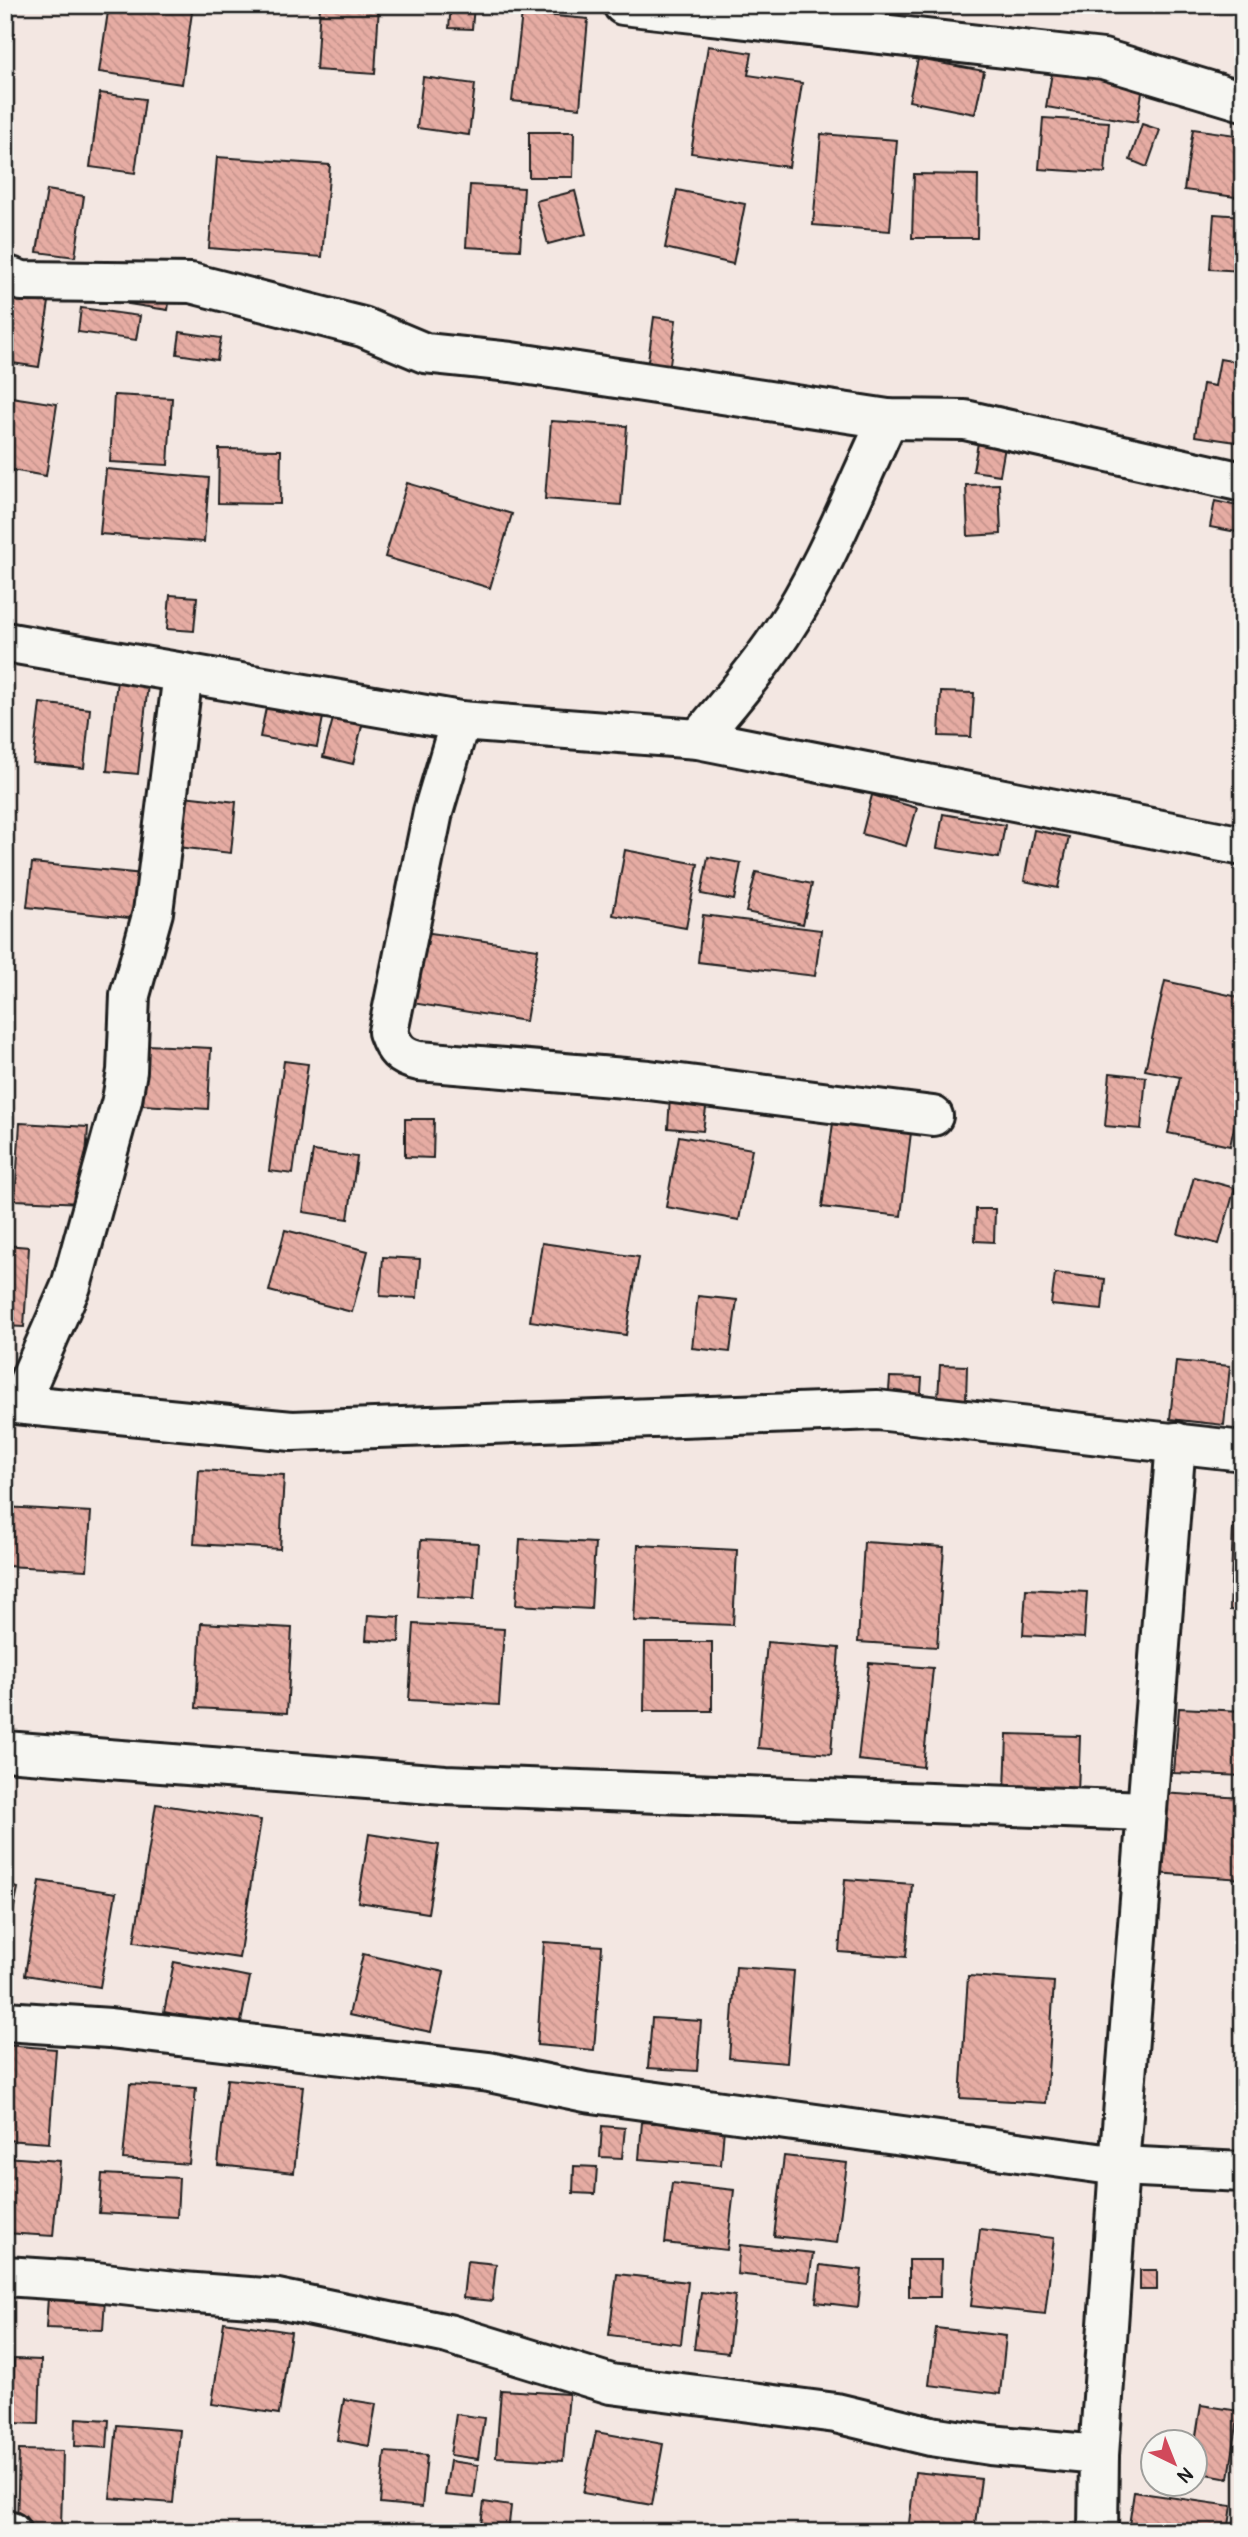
<svg xmlns="http://www.w3.org/2000/svg" width="1248" height="2537" font-family="Pangolin,sans-serif">
<style>
.building{fill:url(#building-back-hatch);stroke:#1c1c1c;stroke-width:2}
.lines{fill:none;stroke-linecap:round;stroke-linejoin:round}
.minor-casing{stroke:#1c1c1c;stroke-width:44}
.minor{stroke:#f6f6f2;stroke-width:38}
</style>
<defs>
<pattern id="building-back-hatch" width="6" height="6" patternUnits="userSpaceOnUse" patternTransform="scale(1.75)"><rect width="6" height="6" fill="#e6aca3"/><path d="M-1 5l2 2M0 0l6 6M5-1l2 2" fill="none" stroke="#c5938c"/></pattern>
</defs>
<rect width="100%" height="100%" fill="#f3e7e2"/>
<filter id="ink" filterUnits="userSpaceOnUse"><feTurbulence type="fractalNoise" baseFrequency=".0143" numOctaves="2"/><feDisplacementMap in="SourceGraphic" scale="14" xChannelSelector="R" yChannelSelector="G"/><feConvolveMatrix kernelMatrix="1 2 1 2 8 2 1 2 1" color-interpolation-filters="sRGB"/></filter>
<g filter="url(#ink)">
<g class="building">
<polygon points="5,5 14,5 10,37 5,37"/>
<polygon points="109,5 193,5 182,84 99,72"/>
<polygon points="320,5 379,5 375,74 316,70"/>
<polygon points="451,5 474,5 472,29 449,28"/>
<polygon points="522,13 588,19 580,108 512,101"/>
<polygon points="708,46 752,53 748,75 802,83 789,167 691,153"/>
<polygon points="918,59 984,71 975,114 909,101"/>
<polygon points="1053,67 1144,81 1137,122 1046,107"/>
<polygon points="423,77 475,84 469,135 417,128"/>
<polygon points="100,93 145,99 135,173 90,167"/>
<polygon points="1043,118 1109,122 1105,173 1039,169"/>
<polygon points="1142,124 1160,130 1147,167 1130,160"/>
<polygon points="1193,129 1243,136 1243,198 1184,190"/>
<polygon points="529,132 574,132 573,177 529,177"/>
<polygon points="821,134 897,140 890,231 813,225"/>
<polygon points="217,157 330,165 322,257 209,248"/>
<polygon points="914,174 978,175 977,238 912,238"/>
<polygon points="470,185 524,188 520,250 466,247"/>
<polygon points="47,190 84,196 75,257 37,252"/>
<polygon points="677,190 745,204 733,264 665,248"/>
<polygon points="575,191 586,234 548,244 536,201"/>
<polygon points="1214,214 1243,216 1243,271 1210,269"/>
<polygon points="5,282 51,289 39,367 5,362"/>
<polygon points="131,283 171,289 168,310 128,304"/>
<polygon points="81,308 140,316 136,340 78,332"/>
<polygon points="654,317 676,320 670,364 648,361"/>
<polygon points="180,332 221,338 217,360 177,354"/>
<polygon points="1220,359 1243,363 1243,443 1195,436 1203,384 1215,386"/>
<polygon points="114,395 172,398 168,465 110,462"/>
<polygon points="5,396 57,404 46,476 5,469"/>
<polygon points="551,421 627,426 621,505 545,499"/>
<polygon points="979,437 1006,441 1000,475 973,471"/>
<polygon points="219,449 281,450 280,504 218,503"/>
<polygon points="106,469 209,478 204,542 100,534"/>
<polygon points="407,483 512,514 490,588 385,557"/>
<polygon points="999,484 1001,534 968,536 966,485"/>
<polygon points="1215,501 1242,507 1237,532 1210,527"/>
<polygon points="170,595 197,597 194,631 167,629"/>
<polygon points="117,680 148,684 138,774 107,771"/>
<polygon points="941,692 974,693 971,737 939,736"/>
<polygon points="269,693 326,703 317,747 260,737"/>
<polygon points="40,703 90,709 84,768 33,763"/>
<polygon points="335,711 364,717 353,764 323,757"/>
<polygon points="872,795 917,808 906,846 862,834"/>
<polygon points="183,796 236,802 231,853 177,847"/>
<polygon points="943,814 1005,825 999,858 937,848"/>
<polygon points="1034,830 1069,837 1058,888 1024,881"/>
<polygon points="625,850 698,864 686,928 613,915"/>
<polygon points="708,857 741,863 734,900 701,894"/>
<polygon points="32,863 143,874 138,919 27,907"/>
<polygon points="756,872 812,884 803,924 746,912"/>
<polygon points="703,915 821,930 815,976 698,962"/>
<polygon points="424,932 538,949 526,1021 412,1003"/>
<polygon points="1165,981 1243,998 1243,1087 1230,1146 1168,1133 1180,1077 1145,1070"/>
<polygon points="147,1045 211,1048 208,1109 143,1105"/>
<polygon points="284,1061 308,1064 293,1174 269,1171"/>
<polygon points="1110,1073 1146,1077 1141,1129 1105,1126"/>
<polygon points="670,1097 707,1101 703,1131 668,1128"/>
<polygon points="834,1115 912,1124 901,1216 822,1207"/>
<polygon points="405,1119 434,1119 433,1158 405,1157"/>
<polygon points="20,1123 88,1127 83,1203 15,1200"/>
<polygon points="679,1136 752,1149 739,1220 666,1207"/>
<polygon points="313,1151 357,1157 348,1219 303,1212"/>
<polygon points="1194,1177 1235,1188 1219,1244 1178,1234"/>
<polygon points="976,1209 995,1209 994,1242 975,1241"/>
<polygon points="285,1230 368,1251 352,1312 269,1291"/>
<polygon points="542,1243 639,1257 626,1335 530,1321"/>
<polygon points="5,1245 29,1247 24,1327 5,1326"/>
<polygon points="383,1257 420,1259 417,1298 380,1296"/>
<polygon points="1055,1273 1105,1279 1102,1310 1051,1305"/>
<polygon points="698,1296 737,1300 730,1352 692,1348"/>
<polygon points="1176,1361 1230,1366 1224,1425 1170,1419"/>
<polygon points="940,1365 967,1366 966,1400 938,1398"/>
<polygon points="890,1377 922,1378 920,1406 888,1404"/>
<polygon points="199,1470 284,1475 280,1549 194,1544"/>
<polygon points="5,1507 91,1512 87,1570 5,1566"/>
<polygon points="1233,1525 1243,1525 1243,1611 1230,1610"/>
<polygon points="520,1539 595,1543 591,1609 516,1605"/>
<polygon points="421,1540 478,1543 474,1599 417,1596"/>
<polygon points="864,1542 944,1547 937,1647 858,1642"/>
<polygon points="638,1545 737,1550 733,1625 634,1621"/>
<polygon points="1026,1589 1087,1592 1084,1638 1023,1635"/>
<polygon points="368,1615 400,1617 399,1642 366,1640"/>
<polygon points="201,1623 292,1628 287,1713 196,1708"/>
<polygon points="414,1624 504,1629 499,1705 409,1700"/>
<polygon points="645,1642 712,1642 712,1711 644,1711"/>
<polygon points="767,1642 839,1648 831,1754 758,1748"/>
<polygon points="869,1663 933,1668 923,1767 858,1760"/>
<polygon points="1179,1708 1243,1711 1243,1776 1174,1773"/>
<polygon points="1007,1734 1080,1736 1078,1794 1005,1791"/>
<polygon points="1160,1793 1243,1798 1243,1879 1154,1873"/>
<polygon points="156,1804 261,1820 239,1958 134,1942"/>
<polygon points="369,1834 439,1845 428,1913 358,1902"/>
<polygon points="845,1879 912,1884 906,1957 839,1952"/>
<polygon points="40,1881 116,1893 100,1987 25,1975"/>
<polygon points="5,1885 18,1888 8,1936 5,1935"/>
<polygon points="544,1942 602,1946 594,2050 537,2045"/>
<polygon points="363,1954 444,1972 431,2032 349,2015"/>
<polygon points="174,1962 250,1977 240,2027 164,2012"/>
<polygon points="736,1967 794,1971 787,2063 729,2058"/>
<polygon points="968,1976 1054,1982 1046,2103 960,2098"/>
<polygon points="652,2018 701,2021 697,2071 648,2068"/>
<polygon points="5,2045 56,2049 49,2143 5,2140"/>
<polygon points="227,2079 303,2086 294,2173 218,2165"/>
<polygon points="130,2084 196,2088 189,2164 123,2159"/>
<polygon points="642,2122 724,2128 721,2165 639,2159"/>
<polygon points="602,2126 625,2128 622,2158 600,2157"/>
<polygon points="784,2156 847,2163 837,2243 774,2236"/>
<polygon points="5,2157 60,2161 53,2236 5,2233"/>
<polygon points="574,2166 597,2167 595,2194 573,2193"/>
<polygon points="102,2174 179,2178 177,2217 99,2213"/>
<polygon points="672,2183 734,2190 727,2250 665,2243"/>
<polygon points="980,2229 1054,2238 1045,2314 971,2306"/>
<polygon points="740,2245 813,2253 809,2282 737,2274"/>
<polygon points="909,2260 941,2260 940,2297 909,2297"/>
<polygon points="467,2261 496,2264 492,2301 463,2298"/>
<polygon points="820,2265 862,2270 858,2307 816,2302"/>
<rect x="1140" y="2270" width="17" height="20"/>
<polygon points="617,2274 688,2282 681,2344 609,2335"/>
<polygon points="701,2292 735,2296 728,2353 694,2349"/>
<polygon points="48,2297 105,2299 103,2330 46,2328"/>
<polygon points="224,2322 291,2332 279,2414 212,2404"/>
<polygon points="936,2328 1006,2336 1000,2394 929,2385"/>
<polygon points="14,2359 41,2360 39,2424 12,2423"/>
<polygon points="501,2390 569,2394 563,2461 496,2457"/>
<polygon points="344,2399 376,2404 369,2446 337,2440"/>
<polygon points="1201,2405 1239,2411 1229,2478 1196,2472 1195,2442"/>
<polygon points="456,2414 484,2418 478,2459 450,2455"/>
<polygon points="76,2418 109,2420 107,2448 75,2446"/>
<polygon points="117,2425 180,2430 173,2503 110,2498"/>
<polygon points="596,2432 663,2444 652,2505 583,2493"/>
<polygon points="19,2450 63,2451 61,2528 17,2527"/>
<polygon points="385,2452 427,2455 422,2507 380,2503"/>
<polygon points="450,2461 478,2465 474,2498 445,2495"/>
<polygon points="915,2472 981,2479 974,2532 908,2532"/>
<polygon points="1134,2492 1232,2506 1228,2532 1128,2532"/>
<polygon points="484,2502 511,2506 508,2532 480,2532"/>
</g>
<g class="lines">
<defs>
<g id="minor">
<polyline points="623,5 1103,59 1243,101"/>
<polyline points="5,275 22,281 191,283 363,327 425,353 511,362 888,419 965,420 1243,482"/>
<polyline points="5,642 460,721 698,739 1243,846"/>
<path d="M460,721L433,812L388,1032C394,1049 400,1057 419,1061L649,1080L933,1116"/>
<path d="M698,739C728,705 756,671 781,634C825,568 854,491 888,419"/>
<polyline points="5,1403 292,1431 877,1410 1243,1451"/>
<polyline points="19,1404 71,1286 122,1100 127,1071 130,995 153,912 183,673"/>
<polyline points="5,1751 445,1785 1146,1811"/>
<polyline points="5,2021 110,2028 489,2072 585,2092 1119,2166 1243,2172"/>
<polyline points="5,2276 96,2282 183,2292 278,2299 448,2334 611,2384 836,2413 931,2436 990,2445 1099,2455"/>
<polyline points="5,2531 11,2532"/>
<polyline points="1098,2532 1099,2455 1119,2166 1176,1442"/>
</g>
</defs>
<use href="#minor" class="minor-casing"/>
<use href="#minor" class="minor"/>
</g>
</g>
<rect width="1248" height="2537" fill="none" stroke="#f6f6f2" stroke-width="28"/>
<rect x="14" y="14" width="1220" height="2509" fill="none" stroke="#1c1c1c" stroke-width="2.5" filter="url(#ink)"/>
<g transform="translate(1174 2463) rotate(137)"><circle r="33" fill="#f6f6f2" stroke="#9f9f9c" stroke-width="2"/>
<path d="M0-5L12 26L0 18L-12 26Z" fill="#d1495b"/>
<text y="-10" font-size="19" font-weight="bold" text-anchor="middle" fill="#1c1c1c">N</text>
</g>
</svg>
